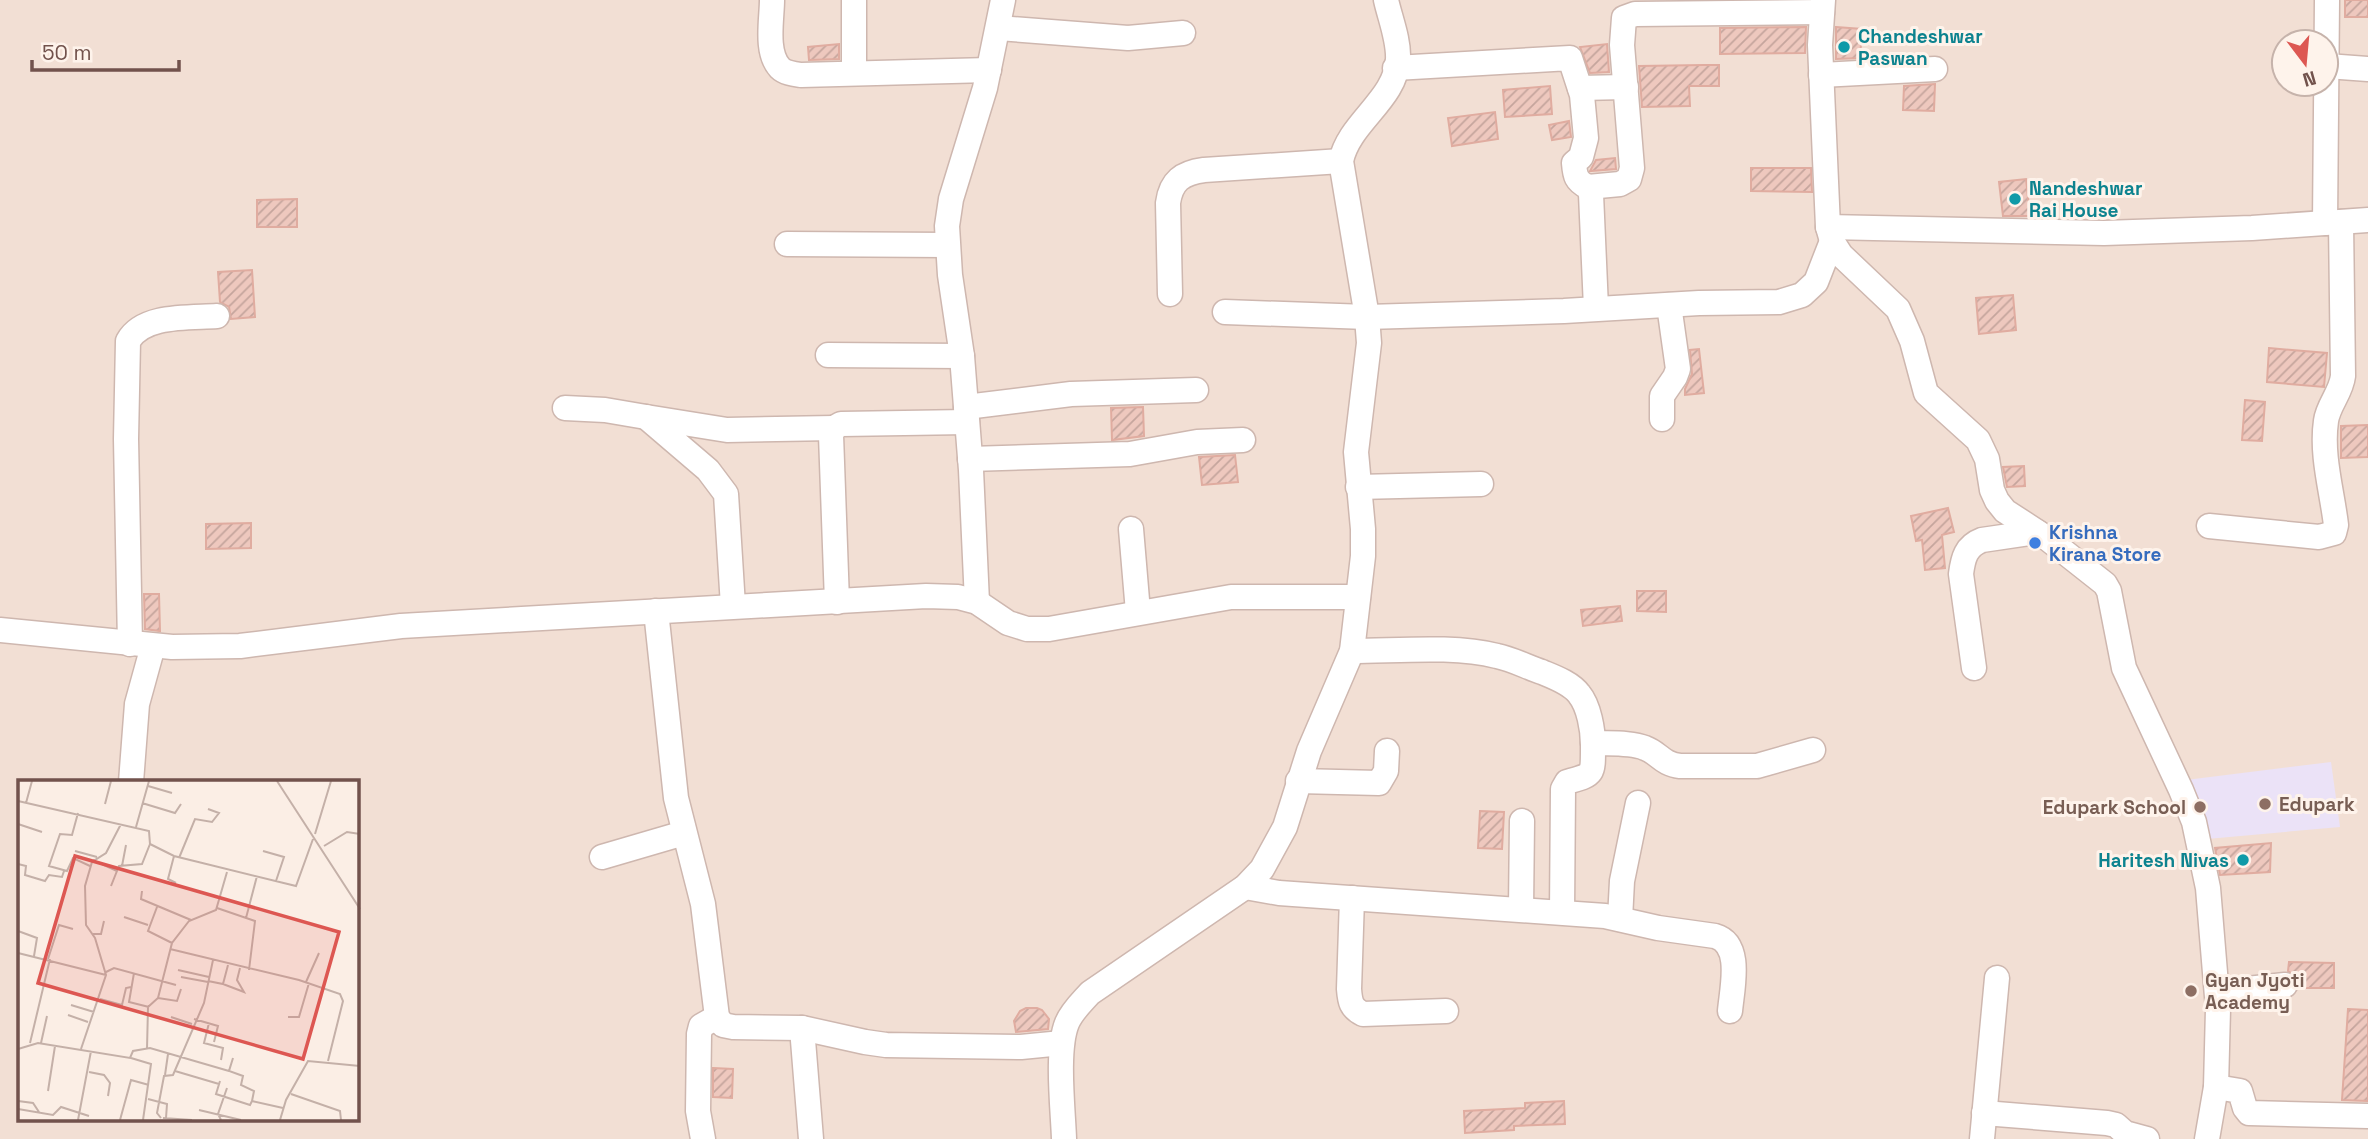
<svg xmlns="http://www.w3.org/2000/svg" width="2368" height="1139" font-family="'Space Grotesk',sans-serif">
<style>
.residential{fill:#f2dfd4;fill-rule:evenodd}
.education{fill:#ebe2f7}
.building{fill:url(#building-hatch);stroke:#e0aca0;stroke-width:2}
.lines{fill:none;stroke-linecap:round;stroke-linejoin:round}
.minor-casing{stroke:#ceb7af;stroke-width:27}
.minor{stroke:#fff;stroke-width:24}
.culture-dot{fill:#0f9aa8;stroke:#fef3eb;stroke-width:2.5}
.shop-dot{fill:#3f7fe0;stroke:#fef3eb;stroke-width:2.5}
.education-dot{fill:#8d6e63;stroke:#fef3eb;stroke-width:2.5}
.labels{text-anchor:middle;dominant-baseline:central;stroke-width:6;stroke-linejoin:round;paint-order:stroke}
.culture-label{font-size:19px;font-weight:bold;fill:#0d838f;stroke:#fef3eb;text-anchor:start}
.shop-label{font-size:19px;font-weight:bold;fill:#366cbe;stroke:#fef3eb;text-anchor:start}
.education-label{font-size:19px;font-weight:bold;fill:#785e54;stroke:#fef3eb;text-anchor:start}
.inset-road{fill:none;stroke:#c4b0a8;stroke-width:2}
.view{fill:#dd5752;fill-opacity:0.15;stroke:#dd5752;stroke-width:3.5}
.inset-edge{fill:none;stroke:#72524c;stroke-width:3.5}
</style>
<defs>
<pattern id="building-hatch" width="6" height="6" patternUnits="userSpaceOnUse" patternTransform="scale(1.75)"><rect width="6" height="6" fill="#eec8be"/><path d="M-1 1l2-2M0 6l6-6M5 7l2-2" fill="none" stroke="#c5a59d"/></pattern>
</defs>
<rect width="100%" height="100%" fill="#fbeee5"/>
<path class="residential" d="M0,0H2368V1139H0ZM2284,42H2326V84H2284ZM19,782H357V1120H19Z"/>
<polygon class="education" points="2331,762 2340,827 2207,839 2186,780"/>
<g class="building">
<rect x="2345" y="0" width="23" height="17"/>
<polygon points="1806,27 1805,53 1720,54 1720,28"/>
<polygon points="1836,27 1862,29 1860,58 1836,59"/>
<polygon points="839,44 839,59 809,60 808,47"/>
<polygon points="1607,44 1609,72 1590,73 1580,47"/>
<polygon points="1704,65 1719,65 1719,86 1689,86 1690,106 1642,107 1639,66"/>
<polygon points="1935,84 1934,111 1903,110 1904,86"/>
<polygon points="1550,86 1552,114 1505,117 1503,90"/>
<polygon points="1495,112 1498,139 1452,146 1448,118"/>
<polygon points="1569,121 1571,137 1552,140 1549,125"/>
<polygon points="1615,158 1616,169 1590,171 1596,160"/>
<polygon points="1751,168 1811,168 1812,192 1751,191"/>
<polygon points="2026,179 2030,216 2003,216 1999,182"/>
<polygon points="297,199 297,227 257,227 257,200"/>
<polygon points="252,270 255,317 231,319 229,307 220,302 218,272"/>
<polygon points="2013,295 2016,330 1979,334 1976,298"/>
<polygon points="2269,348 2327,353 2324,387 2267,382"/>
<polygon points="1699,349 1704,393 1685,395 1685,389 1692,374 1690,350"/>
<polygon points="2245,400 2265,402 2262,441 2242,440"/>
<polygon points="1143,407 1144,436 1112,440 1111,408"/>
<polygon points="2368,425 2368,457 2341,458 2341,426"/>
<polygon points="1235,455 1238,482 1202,485 1199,457"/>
<polygon points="2024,466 2025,486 2007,487 2003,467"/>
<polygon points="1948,508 1954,532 1942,535 1945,568 1925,570 1922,540 1916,541 1911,516"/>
<polygon points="251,523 251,548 206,549 206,524"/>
<polygon points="1637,591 1666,591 1666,612 1637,611"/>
<polygon points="144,594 159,594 160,631 145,629"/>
<polygon points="1620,606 1622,621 1583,626 1581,610"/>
<polygon points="1480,811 1504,812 1502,849 1478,848"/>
<polygon points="2271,843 2270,872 2220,875 2215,848"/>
<polygon points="2289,962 2334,963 2334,988 2299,988 2297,977 2288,971"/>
<polygon points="1026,1008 1037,1008 1042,1010 1049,1019 1048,1029 1016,1032 1014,1021 1020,1011"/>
<polygon points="2348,1009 2368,1010 2368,1101 2342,1100"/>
<polygon points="713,1068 733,1069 732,1098 713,1097"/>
<polygon points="1564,1101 1565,1124 1514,1126 1514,1130 1465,1133 1464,1111 1525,1108 1525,1103"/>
</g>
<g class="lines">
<defs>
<g id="minor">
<path d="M772,0C772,19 765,52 780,68C785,73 794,74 801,75L989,70"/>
<polyline points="854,0 854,73"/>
<polyline points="1823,0 1820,45 1828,227 1832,241 1841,255 1898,309 1912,341 1926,393 1978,440 1987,459 1992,490 1997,501 2005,511 2048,539 2105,584 2109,591 2124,668 2181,790 2194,822 2208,888 2218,1009 2216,1087 2207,1139"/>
<polyline points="998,28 1128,38 1183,33"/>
<polyline points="2327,66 2368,69"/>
<path d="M1395,68L1570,58L1582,95L1586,138L1581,157L1574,163C1575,176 1576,181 1588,187L1591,194L1596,308"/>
<polyline points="1821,75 1935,69"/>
<polyline points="1580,88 1626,87"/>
<polyline points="1588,187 1620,184 1629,179 1632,168 1622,45 1624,18 1635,14 1822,12"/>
<polyline points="2325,223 2327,0"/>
<polyline points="1828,227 2104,233 2252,228 2368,220"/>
<polyline points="787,244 947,245"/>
<path d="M1170,294L1168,203C1171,181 1182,173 1204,170L1341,161"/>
<polyline points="1225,312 1367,317 1564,311 1699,303 1779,302 1802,295 1816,282 1832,241"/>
<polyline points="828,355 962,356"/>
<polyline points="966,407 1071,394 1196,390"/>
<polyline points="565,408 605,410 646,417"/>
<polyline points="1662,419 1662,396 1675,377 1678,369 1669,305"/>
<polyline points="970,459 1130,454 1197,442 1243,440"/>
<polyline points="1358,487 1481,484"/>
<path d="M2209,526L2319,537L2334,533L2336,525C2332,491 2321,455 2326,421C2328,405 2341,393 2343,376L2341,222"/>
<polyline points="1131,529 1138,612"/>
<polyline points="837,602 831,435 834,428 841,424 967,422"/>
<polyline points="977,602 971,470 962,356 950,275 947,226 951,199 985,88 1003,0"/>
<polyline points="733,606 726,494 708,470 646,417 727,430 834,428"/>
<polyline points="656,611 676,798 703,904 717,1017 723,1025 733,1027 802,1028 865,1042 886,1045 1021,1047 1062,1043"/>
<polyline points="0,630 172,647 240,646 401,626 926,596 958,597 977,602 1008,623 1027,629 1049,629 1231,597 1358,597"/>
<path d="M130,644L126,439L128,341C143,314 189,318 217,316"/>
<path d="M1352,651C1396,651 1454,645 1497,656C1512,659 1527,667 1542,672C1554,677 1571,683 1579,694C1589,706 1593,730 1593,745C1593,776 1594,774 1567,782L1563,789L1562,912"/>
<path d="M1974,668L1961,574C1963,558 1966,546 1982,540L2037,532"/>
<path d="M1593,743C1609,744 1630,742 1645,748C1659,753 1662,764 1680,766H1757L1813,750"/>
<polyline points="1298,781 1379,783 1386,771 1387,751"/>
<polyline points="131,782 137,704 153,646"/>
<polyline points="602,857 684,833"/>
<path d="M1245,887L1279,893L1605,916L1658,928L1715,936C1743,944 1732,988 1730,1011"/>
<path d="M1352,898L1349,989C1350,1002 1351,1008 1363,1014L1446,1011"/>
<polyline points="1521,909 1522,821"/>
<polyline points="1620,919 1622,881 1638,803"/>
<polyline points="2218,992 2285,985"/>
<polyline points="802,1028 811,1139"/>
<polyline points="2216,1087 2240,1091 2245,1108 2249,1113 2368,1116"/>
<polyline points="1984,1113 2107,1123 2116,1125 2125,1133 2147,1139"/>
<polyline points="703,1139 698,1111 699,1034 701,1026 717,1017"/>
<path d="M1064,1139C1063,1109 1056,1050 1067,1023C1072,1011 1082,1002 1090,993L1245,887L1262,869L1285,827L1309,751L1352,651L1363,556V529L1356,452L1369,343L1367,317L1341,161C1349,122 1396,100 1398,59C1399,40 1390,18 1386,0"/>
<polyline points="1982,1139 1997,978"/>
</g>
</defs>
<use href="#minor" class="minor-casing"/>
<use href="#minor" class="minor"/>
</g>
<g class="culture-dot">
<circle cx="1844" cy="47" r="7"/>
<circle cx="2015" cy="199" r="7"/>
<circle cx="2243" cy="860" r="7"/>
</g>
<circle class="shop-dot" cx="2035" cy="543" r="7"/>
<g class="education-dot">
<circle cx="2265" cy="804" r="7"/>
<circle cx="2200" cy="807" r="7"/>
<circle cx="2191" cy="991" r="7"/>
</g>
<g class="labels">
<g class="culture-label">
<text x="1858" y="36">Chandeshwar<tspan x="1858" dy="22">Paswan</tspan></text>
<text x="2029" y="188">Nandeshwar<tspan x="2029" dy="22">Rai House</tspan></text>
<text x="2229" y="860" text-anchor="end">Haritesh Nivas</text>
</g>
<g class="shop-label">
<text x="2049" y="532">Krishna<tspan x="2049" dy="22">Kirana Store</tspan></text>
</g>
<g class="education-label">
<text x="2279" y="804">Edupark</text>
<text x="2186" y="807" text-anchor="end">Edupark School</text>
<text x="2205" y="980">Gyan Jyoti<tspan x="2205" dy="22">Academy</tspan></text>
</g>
</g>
<g transform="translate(18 780)">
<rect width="341" height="341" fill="#fbeee5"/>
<path class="inset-road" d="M259,1L342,129M130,6L154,13M0,21L131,51L132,64L156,76L278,106L295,59M8,23L14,1M124,23L157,33L163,24M87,24L93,1M60,33L54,55L42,54L31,86L49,91L55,78L72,86M0,44L24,52M118,47L131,1M297,54L313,1M306,66L329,52L342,54M57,71L79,77M245,71L266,77L258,101M156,76L150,99L158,103M161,78L177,39L194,42L201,33L190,29M75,80L99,91M0,84L8,86L7,95L27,101L31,95L44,97L46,91M104,86L108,65M93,106L101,86L124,84L132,64M124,111L123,119L173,140M139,127L130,151L154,163M199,128L237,141L231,190M106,137L130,145M228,138L239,96M0,140V151L19,158L16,176M75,154H83L86,141M152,169L281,200L322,214L325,221L310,281M0,173L88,195M30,179L41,145L55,149M160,190L191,197M88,192L96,188L158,205M116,193L111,222L131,227M163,197L190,202M190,201L205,204L210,185M288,202L301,173M205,204L226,212L219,200L222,188M140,218L159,221L163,209M82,219L104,225L108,208L113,207M53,225L76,232M50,235L70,242M153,237L174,244M270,237H281L291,203M176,239L200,246L196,262M191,243L186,263L205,268L203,280M12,263L32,179M23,263L29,236M0,269L20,263L112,278L115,271L132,268L211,291M63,269L88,195L77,158L68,145L67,106L74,82L88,73L103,44M129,269L130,227L140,218L154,163L171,141L198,130L209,92M113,278L133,284L125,340M215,278L211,291L225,296L223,305L236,311L234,321M157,291L201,304M71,292L86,295L92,303L90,316M147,295L150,274M202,301L198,314L232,325L234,321L265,328M30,311L37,266M273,314L322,331L323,340M130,319L149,324L148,338M0,321L15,323L21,332M0,329L35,335L43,327L71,336M181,330L223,340M143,338L139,333L146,296L155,295L186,223L195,180M145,338L174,340M60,340L73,271M102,340L113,300L131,305M203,340L200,334L209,308M262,340L268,320L290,281L342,286"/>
<path class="view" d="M57,76L321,152L285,279L20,203Z"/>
<rect width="341" height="341" class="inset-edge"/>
</g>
<g transform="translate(2305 63) rotate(164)"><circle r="33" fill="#fef3eb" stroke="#c6b3ab" stroke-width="2"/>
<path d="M0-5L12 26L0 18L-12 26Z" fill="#dd5752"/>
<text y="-10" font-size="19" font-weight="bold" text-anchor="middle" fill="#72524c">N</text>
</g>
<path d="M32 60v10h147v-10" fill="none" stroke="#72524c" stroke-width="3.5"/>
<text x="42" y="60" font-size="21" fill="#72524c" stroke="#fef3eb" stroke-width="5" paint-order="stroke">50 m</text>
</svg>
